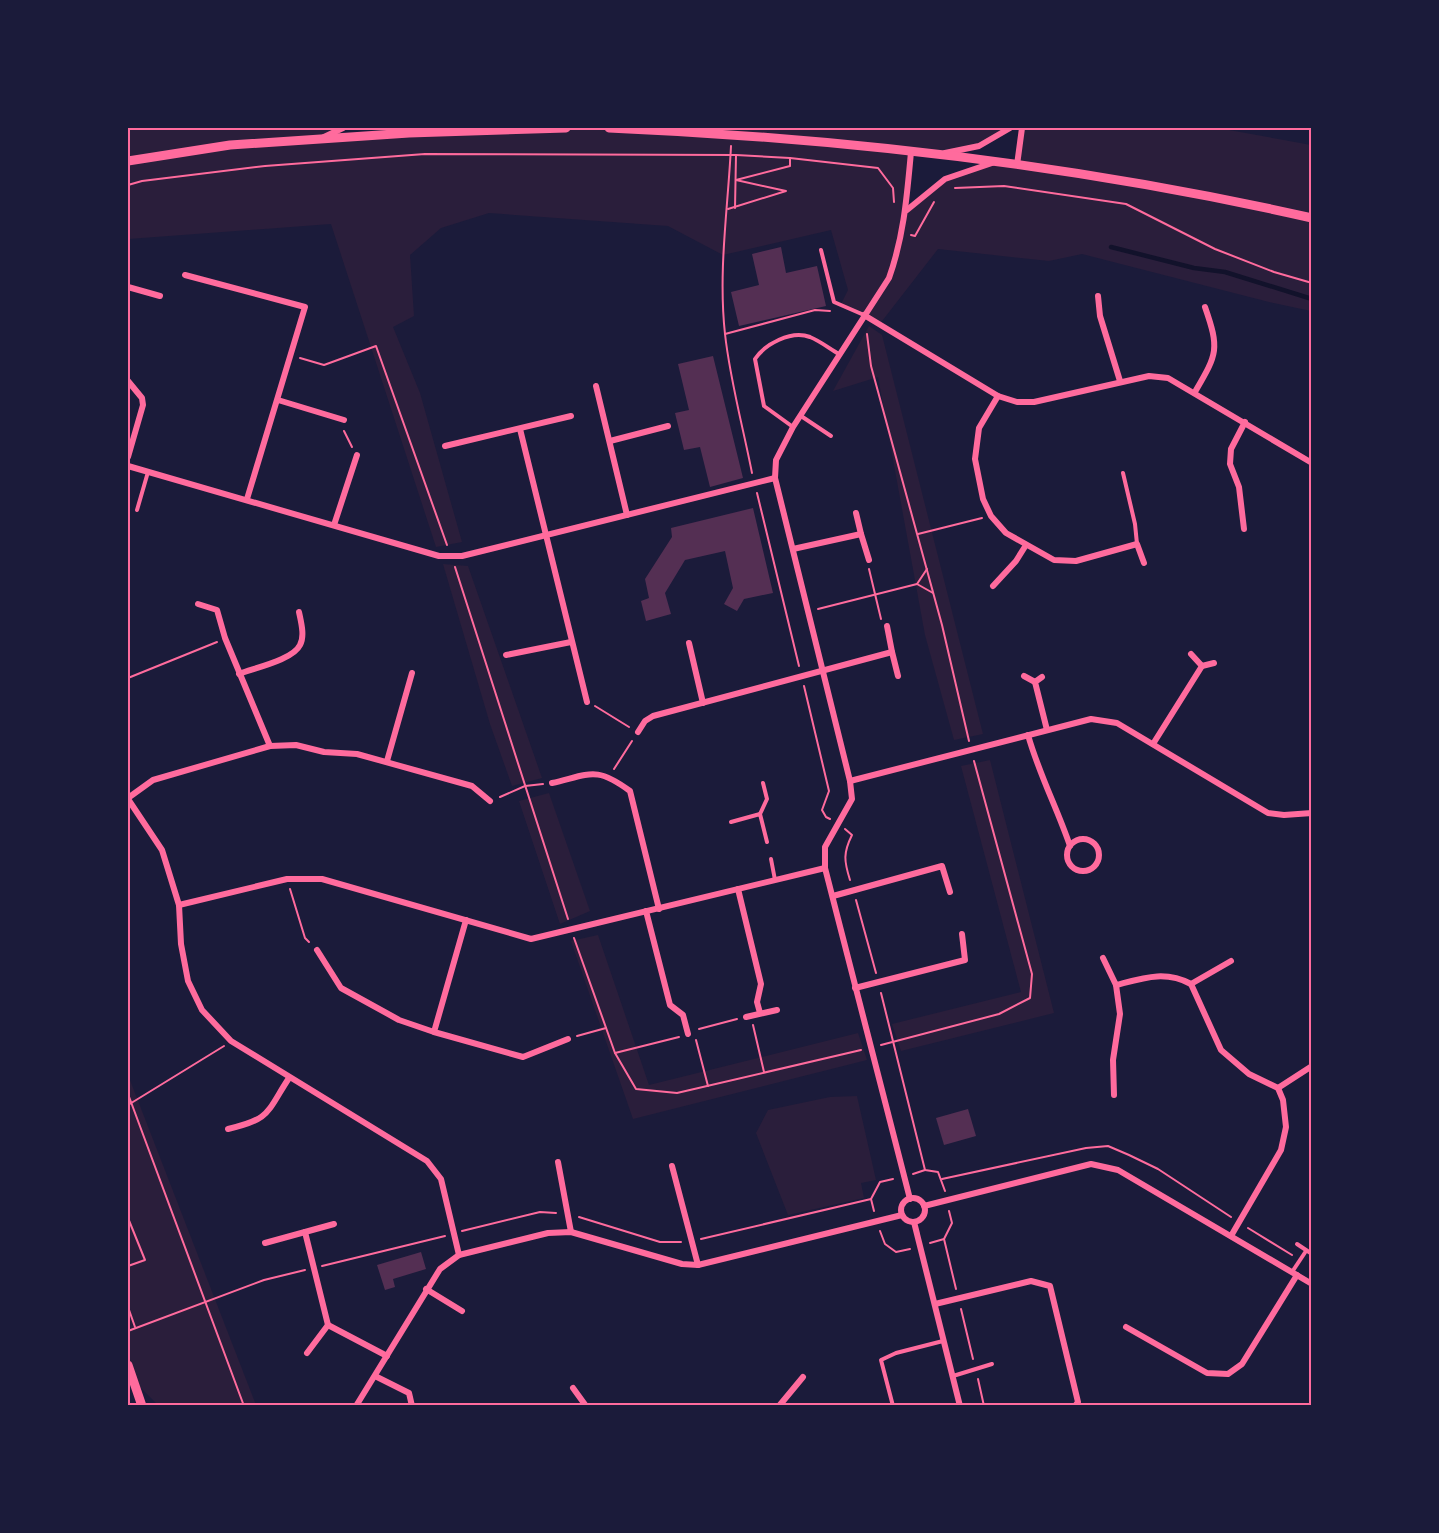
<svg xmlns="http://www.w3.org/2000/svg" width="1439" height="1533" font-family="'Times New Roman',serif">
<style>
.green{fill:#2a1e3b}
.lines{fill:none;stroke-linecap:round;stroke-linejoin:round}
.stream{stroke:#12122b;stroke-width:4.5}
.building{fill:#542f53}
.path{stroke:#ff6b9d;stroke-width:2}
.service{stroke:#ff6b9d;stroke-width:4}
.minor{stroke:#ff6b9d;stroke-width:6}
.tertiary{stroke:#ff6b9d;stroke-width:9}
.neatline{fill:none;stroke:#ff6b9d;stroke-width:2}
</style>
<rect width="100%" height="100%" fill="#1b1b3a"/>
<g class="green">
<path d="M128,128H347L323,137L409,133V128H1010C976,148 951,156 911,152L907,209C942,181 970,160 1017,165L1022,128H1218L1311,145V311L1269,302L1082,254L1049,261L938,249L879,325L864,315L840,306L848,290L831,230L723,255L668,226L489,213L441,228L410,255L414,316L393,327L420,393L462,542L436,547L331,224L128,239Z"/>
<polygon points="869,326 882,335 983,734 954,740 925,635 878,377 833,391"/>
<polygon points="443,564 468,566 542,778 512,786 490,724"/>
<polygon points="990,760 1054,1013 901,1051 892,1024 1021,992 961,766"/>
<polygon points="549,793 590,911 560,924 519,801"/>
<polygon points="598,935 649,1085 858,1033 867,1060 633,1119 571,941"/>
<polygon points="128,1075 256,1405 158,1405 134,1381 128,1352"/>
<polygon points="857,1096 876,1180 861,1183 864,1198 788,1215 756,1133 768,1110 830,1097"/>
</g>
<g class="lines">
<polyline class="stream" points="1111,247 1194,268 1225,272 1312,299"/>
</g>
<g class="building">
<polygon points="781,247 786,273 817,266 826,306 739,326 731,292 759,285 752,254"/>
<polygon points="713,356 743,478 710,487 700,447 684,450 675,413 689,410 678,364"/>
<polygon points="753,508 773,593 744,599 737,611 724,604 733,588 725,551 685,560 665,593 671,614 646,621 641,601 649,598 645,579 672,537 671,528"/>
<polygon points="968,1109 976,1136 944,1145 936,1118"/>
<polygon points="421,1252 426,1269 393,1279 395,1287 385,1290 377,1265"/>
</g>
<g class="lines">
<g class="path">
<path d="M731,146C728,208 718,271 725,334C730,380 743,427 752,473"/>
<polyline points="128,185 142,181 265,166 425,154 736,155 790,158 878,168 893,188 894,202"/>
<polyline points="955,188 1004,186 1126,204 1215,249 1274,272 1312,283"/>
<polyline points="735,208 736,155"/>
<polyline points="728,209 786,191 736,180 790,166 790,158"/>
<polyline points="911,235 915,236 934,202"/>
<polyline points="725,334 815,310 830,311"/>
<polyline points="867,334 871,366 942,625 969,741"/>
<polyline points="300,358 324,365 376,346 447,545"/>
<polyline points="344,431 352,447"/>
<polyline points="757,493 799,666"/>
<polyline points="918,534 982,518"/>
<polyline points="455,567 568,919"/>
<polyline points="869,569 881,619"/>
<polyline points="917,584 933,593"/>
<polyline points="818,609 917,584 927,569"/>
<polyline points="128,678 217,642"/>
<polyline points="804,686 829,791 822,810 826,817 830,819"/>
<polyline points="595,706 629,727"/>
<polyline points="614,769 632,741"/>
<polyline points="500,797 525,786 543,784"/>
<path d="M845,829L852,835C843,853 844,861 850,880"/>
<polyline points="290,889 305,938 309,942"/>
<polyline points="856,900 876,973"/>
<polyline points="574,938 615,1053 636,1089 677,1093 861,1050"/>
<polyline points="881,993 925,1170 938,1172 945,1191"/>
<polyline points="753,1025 764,1072"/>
<polyline points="699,1029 737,1019"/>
<polyline points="577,1036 606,1028"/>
<polyline points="696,1040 708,1086"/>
<polyline points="881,1045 999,1014 1030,998 1032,974 974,761"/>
<polyline points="615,1053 679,1037"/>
<polyline points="128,1094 244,1406"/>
<polyline points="128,1105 224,1046"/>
<polyline points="913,1174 925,1170"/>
<polyline points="942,1179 1086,1148 1108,1146 1129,1155 1158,1169 1231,1217"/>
<polyline points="871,1199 874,1211"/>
<polyline points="949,1211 952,1223 944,1239 956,1289"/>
<polyline points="579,1217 660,1242 681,1242"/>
<polyline points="128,1218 145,1260 128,1266"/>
<polyline points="1248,1228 1292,1255"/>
<polyline points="462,1231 540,1212 556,1213"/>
<polyline points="880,1231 885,1244 896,1252 910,1249"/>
<polyline points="701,1239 871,1199 880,1182 893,1179"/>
<polyline points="930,1243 944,1239"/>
<polyline points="322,1266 445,1236"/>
<polyline points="128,1307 135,1327"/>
<polyline points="961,1309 973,1359"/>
<polyline points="128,1331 264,1280 305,1270"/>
<polyline points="978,1379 984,1406"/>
</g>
<g class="service">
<polyline points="821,250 834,302 864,315"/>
<polyline points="801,416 831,436"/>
<path d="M793,427L764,406L755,359C765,344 791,330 810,337C820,341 830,349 839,354"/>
<polyline points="1123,473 1135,524 1137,544"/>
<polyline points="137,510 148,472"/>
<polyline points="760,814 767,799 763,783"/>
<polyline points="731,822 760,814 767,842"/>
<polyline points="771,859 775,880"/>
<polyline points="1297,1244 1312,1254"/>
<polyline points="1292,1272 1306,1251"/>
<polyline points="953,1376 992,1364"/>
<polyline points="893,1406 881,1360 896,1353 943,1341"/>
</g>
<g class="minor">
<polyline points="324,137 343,128"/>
<polyline points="945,153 979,146 1010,128"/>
<polyline points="1017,165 1022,128"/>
<polyline points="907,210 945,179 992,163"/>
<polyline points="185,275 305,307 247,499"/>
<polyline points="128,287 160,296"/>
<polyline points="1098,296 1100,316 1120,381"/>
<polyline points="864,315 998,396 1017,402 1034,402 1149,376 1168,378 1312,463"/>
<polyline points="128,381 142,398 143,405 128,457"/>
<polyline points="596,386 627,515"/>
<path d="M1195,392C1217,354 1220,350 1205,307"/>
<polyline points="998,396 979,428 975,459 983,499 991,516 1006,533 1054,560 1076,561 1137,544 1144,563"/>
<polyline points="278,400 344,420"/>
<polyline points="520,429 587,702"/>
<polyline points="610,441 668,426"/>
<polyline points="445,446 571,416"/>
<polyline points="128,466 439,556 462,556 775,478"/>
<polyline points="856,513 861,534"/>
<polyline points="334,525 357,455"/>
<polyline points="1244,529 1239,487 1230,464 1231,449 1245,422"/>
<polyline points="793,549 861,534 869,560"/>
<polyline points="993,586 1016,561 1026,545"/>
<polyline points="198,604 217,610 225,638 270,746"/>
<polyline points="689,643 703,703"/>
<polyline points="892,652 898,676"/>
<polyline points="1191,654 1202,666"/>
<polyline points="506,655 571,642"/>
<path d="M239,674C254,668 293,660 300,645C305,636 301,622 299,612"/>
<polyline points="1024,676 1035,682"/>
<polyline points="1042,677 1035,682 1047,730"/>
<polyline points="638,732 645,721 653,716 892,652 887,626"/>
<path d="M1028,735C1039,774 1057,808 1070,846"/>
<polyline points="1153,744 1202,666 1214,663"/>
<polyline points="387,761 412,673"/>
<polyline points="850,781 1091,719 1117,723 1268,813 1284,815 1312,813"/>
<path d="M552,783C591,774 596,766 630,791L659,909"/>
<polyline points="128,798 153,780 270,746 296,745 324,752 357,754 472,786 490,801"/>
<polyline points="128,799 162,850 179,905 181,944 188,981 202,1010 231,1041 427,1161 441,1179 459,1255"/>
<circle cx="1083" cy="855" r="16"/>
<polyline points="738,889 761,984 757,1002 760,1013"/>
<polyline points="833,896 942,866 950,892"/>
<polyline points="179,905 287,879 322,879 531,939 825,868"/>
<polyline points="646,911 670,1005 683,1015 688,1034"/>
<polyline points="466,920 434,1032 523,1057 568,1039"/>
<polyline points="317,950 341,988 399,1020 434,1032"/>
<path d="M1103,958L1116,985C1143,978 1165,970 1191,984"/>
<polyline points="855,988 965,960 962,934"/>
<polyline points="746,1017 777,1010"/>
<polyline points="1278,1088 1312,1066"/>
<polyline points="1114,1095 1113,1060 1120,1014 1116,985"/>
<path d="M228,1129C271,1119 266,1113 289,1078"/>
<polyline points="558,1162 571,1232"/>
<polyline points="672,1166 698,1265"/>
<circle cx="913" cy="1210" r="12"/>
<path d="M910,1199L825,868V847L852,799L850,781L775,478L776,460L793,427L889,278C904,236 907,195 911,152"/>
<polyline points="924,1206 1091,1164 1118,1170 1312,1284"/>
<polyline points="914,1222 960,1406"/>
<polyline points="1231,1236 1281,1150 1286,1127 1283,1100 1278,1088 1249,1074 1221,1050 1191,984 1231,961"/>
<polyline points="265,1243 305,1232"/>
<polyline points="426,1289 462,1311"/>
<polyline points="935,1304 1031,1281 1050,1286 1078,1402 1075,1406"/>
<polyline points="328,1325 305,1232 334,1224"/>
<polyline points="1126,1327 1207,1373 1228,1374 1242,1364 1297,1275"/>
<polyline points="307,1353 328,1325 387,1356"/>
<polyline points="375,1376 409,1393 412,1406"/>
<polyline points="573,1388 586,1406"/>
<polyline points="356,1406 440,1269 459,1255 548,1233 571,1232 682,1264 698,1265 902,1215"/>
<polyline points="779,1406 803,1377"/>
</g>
<g class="tertiary">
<path d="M609,128C844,138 1082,166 1312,218"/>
<polyline points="128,161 230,145 409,133 566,128"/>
<polyline points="128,1365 142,1406"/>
</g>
</g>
<rect width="1439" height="1533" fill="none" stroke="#1b1b3a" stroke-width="258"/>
<rect x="129" y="129" width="1181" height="1275" class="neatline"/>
</svg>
